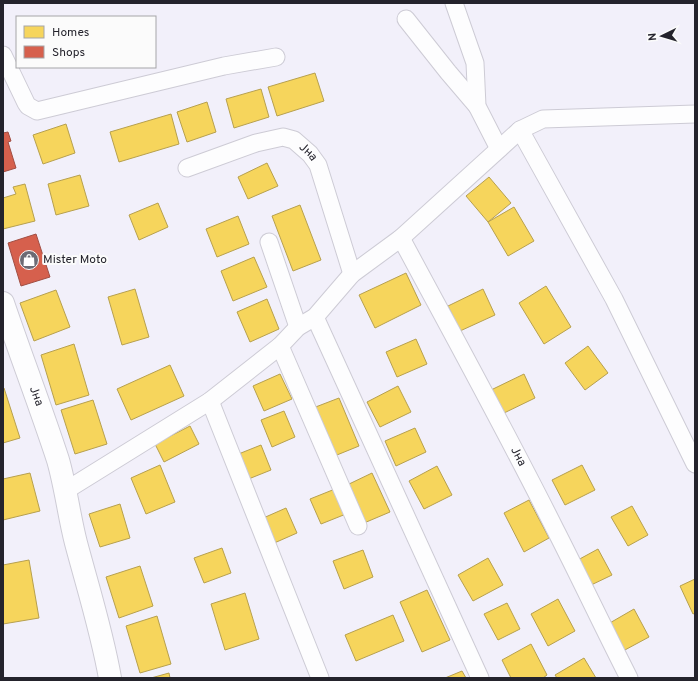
<svg xmlns="http://www.w3.org/2000/svg" width="698" height="681" font-family="Overpass,sans-serif">
<style>
.homes{fill:#f6d55c;stroke:#b7a04e}
.shops{fill:#d6604d;stroke:#a14e43}
.lines{fill:none;stroke-linecap:round;stroke-linejoin:round}
.minor-casing{stroke:#cdcbd5;stroke-width:19}
.tertiary-casing{stroke:#cdcbd5;stroke-width:24}
.minor{stroke:#fdfdfe;stroke-width:17}
.tertiary{stroke:#fdfdfe;stroke-width:22}
.labels{text-anchor:middle;dominant-baseline:central;stroke-width:4;stroke-linejoin:round;paint-order:stroke}
.street-label{font-size:12px;fill:#24232c;stroke:#fbfbfb}
.poi-label{font-size:12px;fill:#24232c;stroke:#fbfbfb;text-anchor:start}
</style>
<rect width="100%" height="100%" fill="#f2f0fa"/>
<g class="homes">
<polygon points="315,73 324,101 277,116 268,87"/>
<polygon points="261,89 269,117 234,128 226,99"/>
<polygon points="207,102 216,132 187,142 177,112"/>
<polygon points="171,114 179,144 119,162 110,132"/>
<polygon points="66,124 75,153 43,164 33,135"/>
<polygon points="267,163 278,186 248,199 238,177"/>
<polygon points="80,175 89,206 56,215 48,184"/>
<polygon points="489,177 511,203 488,222 466,196"/>
<polygon points="25,184 35,221 3,229 3,198 16,194 13,187"/>
<polygon points="158,203 168,227 139,240 129,215"/>
<polygon points="300,205 321,260 293,271 272,216"/>
<polygon points="514,207 534,241 508,256 488,222"/>
<polygon points="238,216 249,244 217,257 206,229"/>
<polygon points="254,257 267,287 233,301 221,271"/>
<polygon points="406,273 421,305 375,328 359,295"/>
<polygon points="546,286 571,327 544,344 519,303"/>
<polygon points="135,289 149,337 122,345 108,297"/>
<polygon points="483,289 495,315 460,331 448,306"/>
<polygon points="56,290 70,327 34,341 20,303"/>
<polygon points="267,299 279,329 250,342 237,312"/>
<polygon points="416,339 427,364 397,377 386,352"/>
<polygon points="74,344 89,395 56,405 41,355"/>
<polygon points="588,346 608,373 585,390 565,363"/>
<polygon points="170,365 184,396 131,420 117,389"/>
<polygon points="280,374 292,399 264,411 253,386"/>
<polygon points="524,374 535,398 502,414 491,390"/>
<polygon points="398,386 411,412 380,427 367,402"/>
<polygon points="4,388 20,438 3,443 3,389"/>
<polygon points="339,398 359,446 332,457 313,408"/>
<polygon points="93,400 107,444 75,454 61,410"/>
<polygon points="284,411 295,437 272,447 261,420"/>
<polygon points="190,426 199,444 164,462 155,444"/>
<polygon points="415,428 426,452 396,466 385,441"/>
<polygon points="261,445 271,470 246,480 236,455"/>
<polygon points="160,465 175,502 146,514 131,478"/>
<polygon points="582,465 595,490 565,505 552,480"/>
<polygon points="437,466 452,495 424,509 409,481"/>
<polygon points="30,473 40,511 3,520 3,479"/>
<polygon points="372,473 390,512 364,523 347,485"/>
<polygon points="335,489 346,514 321,524 310,499"/>
<polygon points="529,500 549,538 524,552 504,513"/>
<polygon points="120,504 130,538 100,547 89,514"/>
<polygon points="632,506 648,535 628,546 611,517"/>
<polygon points="286,508 297,533 272,544 261,519"/>
<polygon points="222,548 231,573 204,583 194,558"/>
<polygon points="598,549 612,575 589,586 576,561"/>
<polygon points="363,550 373,577 344,589 333,561"/>
<polygon points="488,558 503,585 473,601 458,575"/>
<polygon points="29,560 39,618 3,624 3,565"/>
<polygon points="140,566 153,606 119,618 106,577"/>
<polygon points="695,579 695,613 693,614 680,586"/>
<polygon points="427,590 450,640 422,652 400,602"/>
<polygon points="245,593 259,639 225,650 211,604"/>
<polygon points="558,599 575,631 548,646 531,614"/>
<polygon points="507,603 520,629 498,640 484,614"/>
<polygon points="634,609 649,637 623,651 608,624"/>
<polygon points="393,615 404,641 356,661 345,635"/>
<polygon points="157,616 171,664 140,673 126,626"/>
<polygon points="531,644 547,675 543,678 511,678 502,660"/>
<polygon points="584,658 596,678 557,678 555,675"/>
<polygon points="462,671 466,678 445,678"/>
<polygon points="169,673 170,678 151,678"/>
</g>
<g class="shops">
<polygon points="8,132 11,141 8,142 16,168 3,172 3,133"/>
<polygon points="36,234 50,277 21,286 8,243"/>
</g>
<g class="lines">
<defs>
<g id="minor">
<polyline points="454,3 475,63 477,106 499,149"/>
<polyline points="406,19 448,72 477,106"/>
<polyline points="3,55 26,103 28,106 37,111 224,66 276,57"/>
<polyline points="520,130 614,299 695,464"/>
<path id="s1" d="M187,168L256,143L283,137L294,140L310,154L318,165L352,274"/>
<path id="s2" d="M401,238C453,335 506,431 555,529C580,578 604,629 629,678"/>
<polyline points="269,242 298,327"/>
<polyline points="315,317 480,678"/>
<polyline points="280,346 358,526"/>
<polyline points="210,401 320,678"/>
<polyline points="65,491 210,401 280,346 298,327 315,317 352,274 401,238 520,130 543,119 695,114"/>
</g>
<g id="tertiary">
<path id="s3" d="M3,303C21,356 41,408 58,460C66,488 69,516 76,543C88,588 102,632 110,678"/>
</g>
</defs>
<use href="#minor" class="minor-casing"/>
<use href="#tertiary" class="tertiary-casing"/>
<use href="#minor" class="minor"/>
<use href="#tertiary" class="tertiary"/>
</g>
<defs>
<symbol id="shop-disc" viewBox="-11 -11 22 22"><circle r="9.5" fill="#6c6b74" stroke="#fbfbfb"/><path d="M-5-2.5h2.3a2.7 3.5 0 0 1 5.4 0H5L5.5 6h-11ZM-1.5-2.5h3a1.5 2.3 0 0 0-3 0Z" fill="#fff"/></symbol>
</defs>
<g fill-rule="evenodd">
<use href="#shop-disc" x="18" y="249" width="22" height="22"/>
</g>
<g class="labels">
<g class="street-label">
<text stroke="none"><textPath href="#s1" startOffset="131">Јна</textPath></text>
<text stroke="none"><textPath href="#s3" startOffset="99">Јна</textPath></text>
<text stroke="none"><textPath href="#s2" startOffset="248">Јна</textPath></text>
</g>
<g class="poi-label">
<text x="43" y="260">Mister Moto</text>
</g>
</g>
<rect width="698" height="681" fill="none" stroke="#24232c" stroke-width="8"/>
<rect x="16" y="16" width="140" height="52" fill="#fbfbfb" stroke="#a5a5a8"/>
<rect x="24" y="26" width="20" height="12" fill="#f6d55c" stroke="#a5a5a8"/>
<text x="52" y="36" font-size="12" fill="#24232c">Homes</text>
<rect x="24" y="46" width="20" height="12" fill="#d6604d" stroke="#a5a5a8"/>
<text x="52" y="56" font-size="12" fill="#24232c">Shops</text>
<g transform="translate(662 36) rotate(265)" stroke="#fbfbfb" stroke-width="3" paint-order="stroke">
<path d="M0-3L7 15L0 10L-7 15Z" fill="#24232c"/>
<text y="-6" font-size="11" font-weight="bold" text-anchor="middle" fill="#24232c">N</text>
</g>
</svg>
